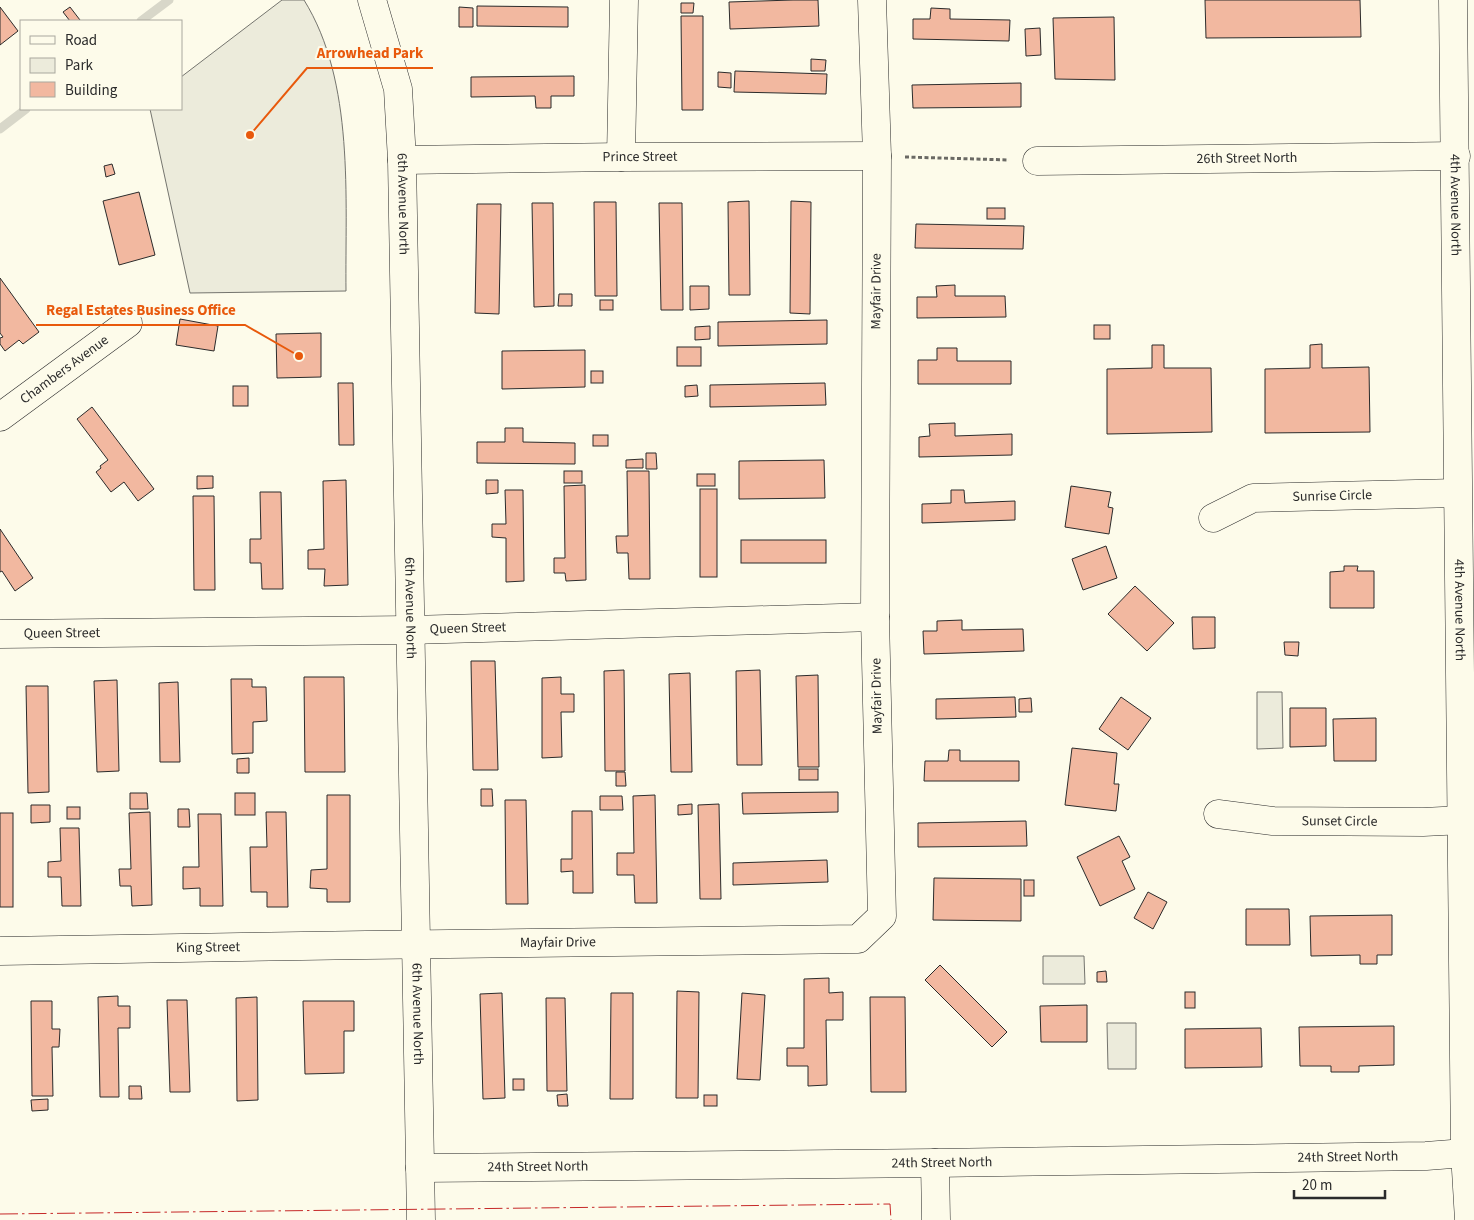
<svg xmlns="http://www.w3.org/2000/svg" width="1474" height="1220" font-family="'Source Sans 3',sans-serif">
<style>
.green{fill:#ecebdb;stroke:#74746e}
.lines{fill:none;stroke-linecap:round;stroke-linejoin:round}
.stream{stroke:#d8d7c9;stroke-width:9}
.building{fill:#f2b8a0;stroke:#2b2b2b}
.minor-casing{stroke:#2b2b2b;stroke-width:29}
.path{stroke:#6a6964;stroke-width:3;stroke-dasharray:4 2.5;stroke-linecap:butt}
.minor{stroke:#fdfbea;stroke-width:28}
.power{stroke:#c62828;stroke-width:1;stroke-dasharray:18 4 2.5 4;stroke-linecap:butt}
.labels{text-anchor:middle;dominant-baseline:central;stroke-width:4;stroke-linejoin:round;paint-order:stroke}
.street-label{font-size:14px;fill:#2b2b2b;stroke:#fdfbea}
.leader{fill:none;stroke:#e8590c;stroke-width:2}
.callout-dot{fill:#e8590c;stroke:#fdfbea;stroke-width:2}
.callout-label{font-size:15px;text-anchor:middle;font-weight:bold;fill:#e8590c;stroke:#fdfbea;stroke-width:4;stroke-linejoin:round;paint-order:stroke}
</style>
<rect width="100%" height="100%" fill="#fdfbea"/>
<g class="green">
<path d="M282,0H304C355,82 345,198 346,291L190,293L150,109H181V77Z"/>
<polygon points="1257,692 1282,692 1283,748 1257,749"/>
<polygon points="1043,956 1084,956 1085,984 1043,984"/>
<polygon points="1107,1023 1136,1023 1136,1069 1108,1069"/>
</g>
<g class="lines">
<g class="stream">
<polyline points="141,21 169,0"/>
<polyline points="0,129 26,109"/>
</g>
</g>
<g class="building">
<polygon points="793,0 818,0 819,26 730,29 729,2"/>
<polygon points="1205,0 1360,0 1361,37 1206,38"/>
<polygon points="681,3 694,3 693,13 681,13"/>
<polygon points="477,6 568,7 568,27 477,26"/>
<polygon points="0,7 18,31 0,45"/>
<polygon points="70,7 80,20 78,21 70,21 63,12"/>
<polygon points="459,7 473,8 473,27 459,27"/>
<polygon points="931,8 950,9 950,19 1010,20 1009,41 913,39 913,19 930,19"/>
<polygon points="681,16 703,16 703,110 682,110"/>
<polygon points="1114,17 1115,80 1055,79 1053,18"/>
<polygon points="1040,28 1041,55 1026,56 1025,29"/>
<polygon points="811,59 826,60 825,71 811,71"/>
<polygon points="735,71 827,74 826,94 734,92"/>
<polygon points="718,72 731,73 731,88 718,87"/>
<polygon points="574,76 574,96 551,96 551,108 536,108 535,96 471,97 471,77"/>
<polygon points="1021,83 1021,107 913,108 912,85"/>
<polygon points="112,164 115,174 106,177 104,166"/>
<polygon points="139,192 155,255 119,265 103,201"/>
<polygon points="749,201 750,295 729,295 728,202"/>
<polygon points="791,201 811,202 810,314 790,313"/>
<polygon points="594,202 616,202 617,296 595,296"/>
<polygon points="532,203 553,203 554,306 534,307"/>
<polygon points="659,203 682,203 683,310 661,310"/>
<polygon points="477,204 501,204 499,314 475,313"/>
<rect x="987" y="208" width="18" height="11"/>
<polygon points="916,224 1024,226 1023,249 915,248"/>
<polygon points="0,278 39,332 23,344 19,340 5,351 0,344 0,338 3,337 0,333"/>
<polygon points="955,285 955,296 1005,296 1006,317 917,318 917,297 937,297 936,286"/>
<polygon points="690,286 709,286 709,309 690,310"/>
<polygon points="559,294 572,294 572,306 558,306"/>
<rect x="600" y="300" width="13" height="10"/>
<polygon points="180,319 218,326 214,351 176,345"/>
<polygon points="827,320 827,344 718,346 718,322"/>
<rect x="1094" y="325" width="16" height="14"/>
<polygon points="710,326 710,339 695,340 695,327"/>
<polygon points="321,333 321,377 277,378 276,334"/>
<polygon points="1322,344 1322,368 1369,367 1370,432 1265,433 1265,369 1310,368 1310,345"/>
<polygon points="1152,345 1164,345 1164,368 1211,368 1212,432 1107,434 1107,369 1152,368"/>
<rect x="677" y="347" width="24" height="19"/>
<polygon points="937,348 957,348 957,361 1011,361 1011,384 918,384 918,360 937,360"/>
<polygon points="585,350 585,387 502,389 502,351"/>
<rect x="591" y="371" width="12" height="12"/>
<polygon points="338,383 353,383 354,445 339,445"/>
<polygon points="825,383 826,405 710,407 710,385"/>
<polygon points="697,385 698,396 685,397 685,386"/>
<rect x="233" y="386" width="15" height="20"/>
<polygon points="92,407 154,489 138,501 124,482 111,492 96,472 101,468 100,466 108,460 77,419"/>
<polygon points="955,423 955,436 1012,434 1012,455 919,457 919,437 930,436 929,424"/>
<polygon points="505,428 523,428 523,442 575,443 575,464 477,463 477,442 505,442"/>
<rect x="593" y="435" width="15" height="11"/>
<polygon points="646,453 656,453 657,469 646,469"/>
<polygon points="643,459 643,468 626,468 626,460"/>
<polygon points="824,460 825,498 739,499 739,461"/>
<rect x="564" y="471" width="18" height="12"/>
<polygon points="627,471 649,471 650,579 629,579 628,553 617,553 616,536 628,536"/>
<rect x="697" y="474" width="18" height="12"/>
<polygon points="197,476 213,476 213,488 197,489"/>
<polygon points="346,480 348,585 324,586 325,569 308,569 308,550 324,549 323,481"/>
<polygon points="486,480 498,480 498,493 486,494"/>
<polygon points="585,485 586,580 566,581 565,573 554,573 554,558 565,558 564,486"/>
<polygon points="1071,486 1111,492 1108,507 1113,508 1109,534 1065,527"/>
<rect x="700" y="489" width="17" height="88"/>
<polygon points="505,490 523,490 524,581 506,582 506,538 492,537 492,524 506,524"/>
<polygon points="951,490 964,490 965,503 1015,501 1015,520 922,523 922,504 951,503"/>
<polygon points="260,492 281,492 283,589 262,589 261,563 250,563 250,539 261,539"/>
<polygon points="193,496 214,496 215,590 194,590"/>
<polygon points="0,529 33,578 15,591 2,571 0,572"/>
<rect x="741" y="540" width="85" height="23"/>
<polygon points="1106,546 1117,578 1083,590 1072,559"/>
<polygon points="1344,566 1358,566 1357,571 1374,571 1374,608 1330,608 1330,572 1344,571"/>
<polygon points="1135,586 1174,623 1147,651 1108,614"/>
<polygon points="1192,617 1215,617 1215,648 1193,649"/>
<polygon points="962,620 962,630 1023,629 1024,651 924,654 923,631 937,631 937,621"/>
<polygon points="1284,642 1299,642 1298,656 1285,655"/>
<polygon points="471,661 495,661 498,770 473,770"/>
<polygon points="624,670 625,771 605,771 604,671"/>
<polygon points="760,670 762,765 737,765 736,671"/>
<polygon points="690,673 692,772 671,772 669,674"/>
<polygon points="818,675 819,767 798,767 796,676"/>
<polygon points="304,677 344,677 345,772 305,772"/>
<polygon points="561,677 561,694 574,694 574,712 561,712 562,757 542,758 542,678"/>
<polygon points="231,679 252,679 252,687 266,687 267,721 253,722 253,753 232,754"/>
<polygon points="117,680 119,771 97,772 94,681"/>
<polygon points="178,682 180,762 160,762 159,683"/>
<polygon points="26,686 48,686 49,792 28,793"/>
<polygon points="1015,697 1016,717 936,719 936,699"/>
<polygon points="1121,697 1151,718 1128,750 1099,729"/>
<polygon points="1031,698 1032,712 1019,712 1019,699"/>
<polygon points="1290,708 1326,708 1326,746 1290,747"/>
<polygon points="1376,718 1376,761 1334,761 1333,719"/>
<polygon points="1072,748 1117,753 1114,784 1119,784 1116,811 1065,805"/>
<polygon points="949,750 960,750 960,761 1019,761 1019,781 924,781 925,761 948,761"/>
<polygon points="249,758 249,773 237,773 237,759"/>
<rect x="799" y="769" width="19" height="11"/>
<polygon points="616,772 625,772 626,786 616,786"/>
<polygon points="481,789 492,789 493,806 481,806"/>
<polygon points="838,792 838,812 743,814 742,793"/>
<polygon points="130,793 147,793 148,809 130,809"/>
<rect x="235" y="793" width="20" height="22"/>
<polygon points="327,795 350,795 350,902 327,902 327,889 310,888 311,870 327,869"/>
<polygon points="655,795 657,903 635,903 634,875 617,875 617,853 634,853 633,796"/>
<polygon points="600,796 622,796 623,810 600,810"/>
<polygon points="505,800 526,800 528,904 506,904"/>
<polygon points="692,804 692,814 678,815 678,805"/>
<polygon points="719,804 721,899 700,899 698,805"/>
<polygon points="31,805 50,805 50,822 31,823"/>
<rect x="67" y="807" width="13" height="12"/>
<polygon points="178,809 189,809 190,827 178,827"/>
<polygon points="572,811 592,811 593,893 573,893 573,871 561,872 561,859 572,859"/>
<polygon points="150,812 152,905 132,906 131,886 120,886 119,869 131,869 129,813"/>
<polygon points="266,812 286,812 288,907 267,907 267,892 251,892 250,847 267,847"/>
<rect x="0" y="813" width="13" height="94"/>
<polygon points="198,814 221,814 223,906 200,906 200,888 183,889 183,867 199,867"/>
<polygon points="1026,821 1027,846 918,847 918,823"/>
<polygon points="60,828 79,828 81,906 62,906 61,877 48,877 48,862 61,861"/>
<polygon points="1119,836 1130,857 1122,861 1135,889 1100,906 1077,857"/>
<polygon points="827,860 828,882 733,885 733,863"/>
<polygon points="934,878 1021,879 1021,921 933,920"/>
<rect x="1024" y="880" width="10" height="16"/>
<polygon points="1148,892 1167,902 1153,929 1134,918"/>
<polygon points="1246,909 1289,909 1290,945 1246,945"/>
<polygon points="1392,915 1392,955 1377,955 1377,964 1360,964 1360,955 1311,956 1310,916"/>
<polygon points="940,965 1007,1032 992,1047 925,980"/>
<polygon points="1106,971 1107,982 1097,982 1097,972"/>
<polygon points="829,978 829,993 843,992 843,1020 826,1020 827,1085 808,1086 808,1066 787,1066 787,1048 804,1048 804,979"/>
<polygon points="677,991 699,992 698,1098 676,1098"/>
<rect x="1185" y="992" width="10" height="16"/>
<polygon points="502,993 505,1098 483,1099 480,994"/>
<polygon points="611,993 633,993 633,1099 610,1099"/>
<polygon points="742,993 765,995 760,1080 737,1079"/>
<polygon points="118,996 118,1006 130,1006 130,1028 118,1028 119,1097 100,1097 98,997"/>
<polygon points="257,997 258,1100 237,1101 236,998"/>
<polygon points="870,997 905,997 906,1092 871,1092"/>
<polygon points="546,998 565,998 567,1091 547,1091"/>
<polygon points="167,1000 187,1000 190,1092 170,1092"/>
<polygon points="31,1001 52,1001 52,1029 60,1029 59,1047 52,1047 53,1096 32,1096"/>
<polygon points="303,1001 354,1001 354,1031 344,1031 344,1073 305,1074"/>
<polygon points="1087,1005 1087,1042 1041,1042 1040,1006"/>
<polygon points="1394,1026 1394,1065 1359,1066 1359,1072 1331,1072 1331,1066 1300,1066 1299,1027"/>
<polygon points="1261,1028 1262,1067 1185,1068 1185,1029"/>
<rect x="513" y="1079" width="11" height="11"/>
<polygon points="129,1086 141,1086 142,1099 129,1099"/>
<polygon points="567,1094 568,1106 558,1106 557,1095"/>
<rect x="704" y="1095" width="13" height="11"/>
<polygon points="48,1099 48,1110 32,1111 31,1100"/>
</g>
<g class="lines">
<defs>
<g id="minor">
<path id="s1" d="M372,0L398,89L402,160L421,1220"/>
<path id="s2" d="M1453,0L1465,1153L1469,1220"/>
<polyline points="621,157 624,0"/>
<path id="s3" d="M402,160L621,157L877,156"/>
<path id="s4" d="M1037,161L1456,156"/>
<path id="s5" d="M0,417L128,323"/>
<path id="s6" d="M1213,518L1253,498L1457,493"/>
<path id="s7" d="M0,634L410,630L875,617"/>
<path id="s8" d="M1218,814L1273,821L1423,822L1463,820"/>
<path id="s9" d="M0,951L366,945L858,939L882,916L875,617L877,156L872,0"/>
<polyline points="935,1163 936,1220"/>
<path id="s10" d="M420,1168L935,1163L1426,1156L1465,1153"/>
</g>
</defs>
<use href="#minor" class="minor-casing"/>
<polyline class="path" points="905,157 1009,160"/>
<use href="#minor" class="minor"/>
<polyline class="power" points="0,1214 890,1204 891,1220"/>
</g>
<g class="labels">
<g class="street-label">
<text stroke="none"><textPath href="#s3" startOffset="238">Prince Street</textPath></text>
<text stroke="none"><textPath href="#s4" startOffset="210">26th Street North</textPath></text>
<text stroke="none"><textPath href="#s1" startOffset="208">6th Avenue North</textPath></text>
<text stroke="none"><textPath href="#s2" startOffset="205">4th Avenue North</textPath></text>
<text stroke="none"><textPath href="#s9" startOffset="1516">Mayfair Drive</textPath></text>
<text stroke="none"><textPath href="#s5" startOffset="80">Chambers Avenue</textPath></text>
<text stroke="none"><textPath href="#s6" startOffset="124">Sunrise Circle</textPath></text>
<text stroke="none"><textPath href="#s1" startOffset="612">6th Avenue North</textPath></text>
<text stroke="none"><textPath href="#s2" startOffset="610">4th Avenue North</textPath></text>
<text stroke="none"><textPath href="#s7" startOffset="468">Queen Street</textPath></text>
<text stroke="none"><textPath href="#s7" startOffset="62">Queen Street</textPath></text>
<text transform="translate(877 696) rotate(-91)">Mayfair Drive</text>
<text stroke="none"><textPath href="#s8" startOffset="122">Sunset Circle</textPath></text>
<text stroke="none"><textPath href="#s9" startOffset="558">Mayfair Drive</textPath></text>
<text stroke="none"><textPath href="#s9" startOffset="208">King Street</textPath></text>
<text stroke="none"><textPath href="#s1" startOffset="1018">6th Avenue North</textPath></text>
<text stroke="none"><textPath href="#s10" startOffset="928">24th Street North</textPath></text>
<text stroke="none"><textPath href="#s10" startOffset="522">24th Street North</textPath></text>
<text stroke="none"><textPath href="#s10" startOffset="118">24th Street North</textPath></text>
</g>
</g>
<path class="leader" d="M250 135L307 68H433M299 356L245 325H36"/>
<g class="callout-dot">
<circle cx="250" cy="135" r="5"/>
<circle cx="299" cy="356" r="5"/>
</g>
<g class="callout-label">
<text x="370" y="58">Arrowhead Park</text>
<text x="141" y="315">Regal Estates Business Office</text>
</g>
<rect x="20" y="20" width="162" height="90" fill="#fdfbea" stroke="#a9a89e"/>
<rect x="30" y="36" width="25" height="8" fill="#fdfbea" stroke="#a9a89e"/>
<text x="65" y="45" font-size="15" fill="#2b2b2b">Road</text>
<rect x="30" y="58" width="25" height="15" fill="#ecebdb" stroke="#a9a89e"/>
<text x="65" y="70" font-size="15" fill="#2b2b2b">Park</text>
<rect x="30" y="82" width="25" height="15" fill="#f2b8a0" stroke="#a9a89e"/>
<text x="65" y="95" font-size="15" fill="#2b2b2b">Building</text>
<path d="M1294 1190v8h91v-8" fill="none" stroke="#2b2b2b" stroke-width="2.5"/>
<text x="1302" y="1190" font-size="15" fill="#2b2b2b" stroke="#fdfbea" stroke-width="4" paint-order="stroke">20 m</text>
</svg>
